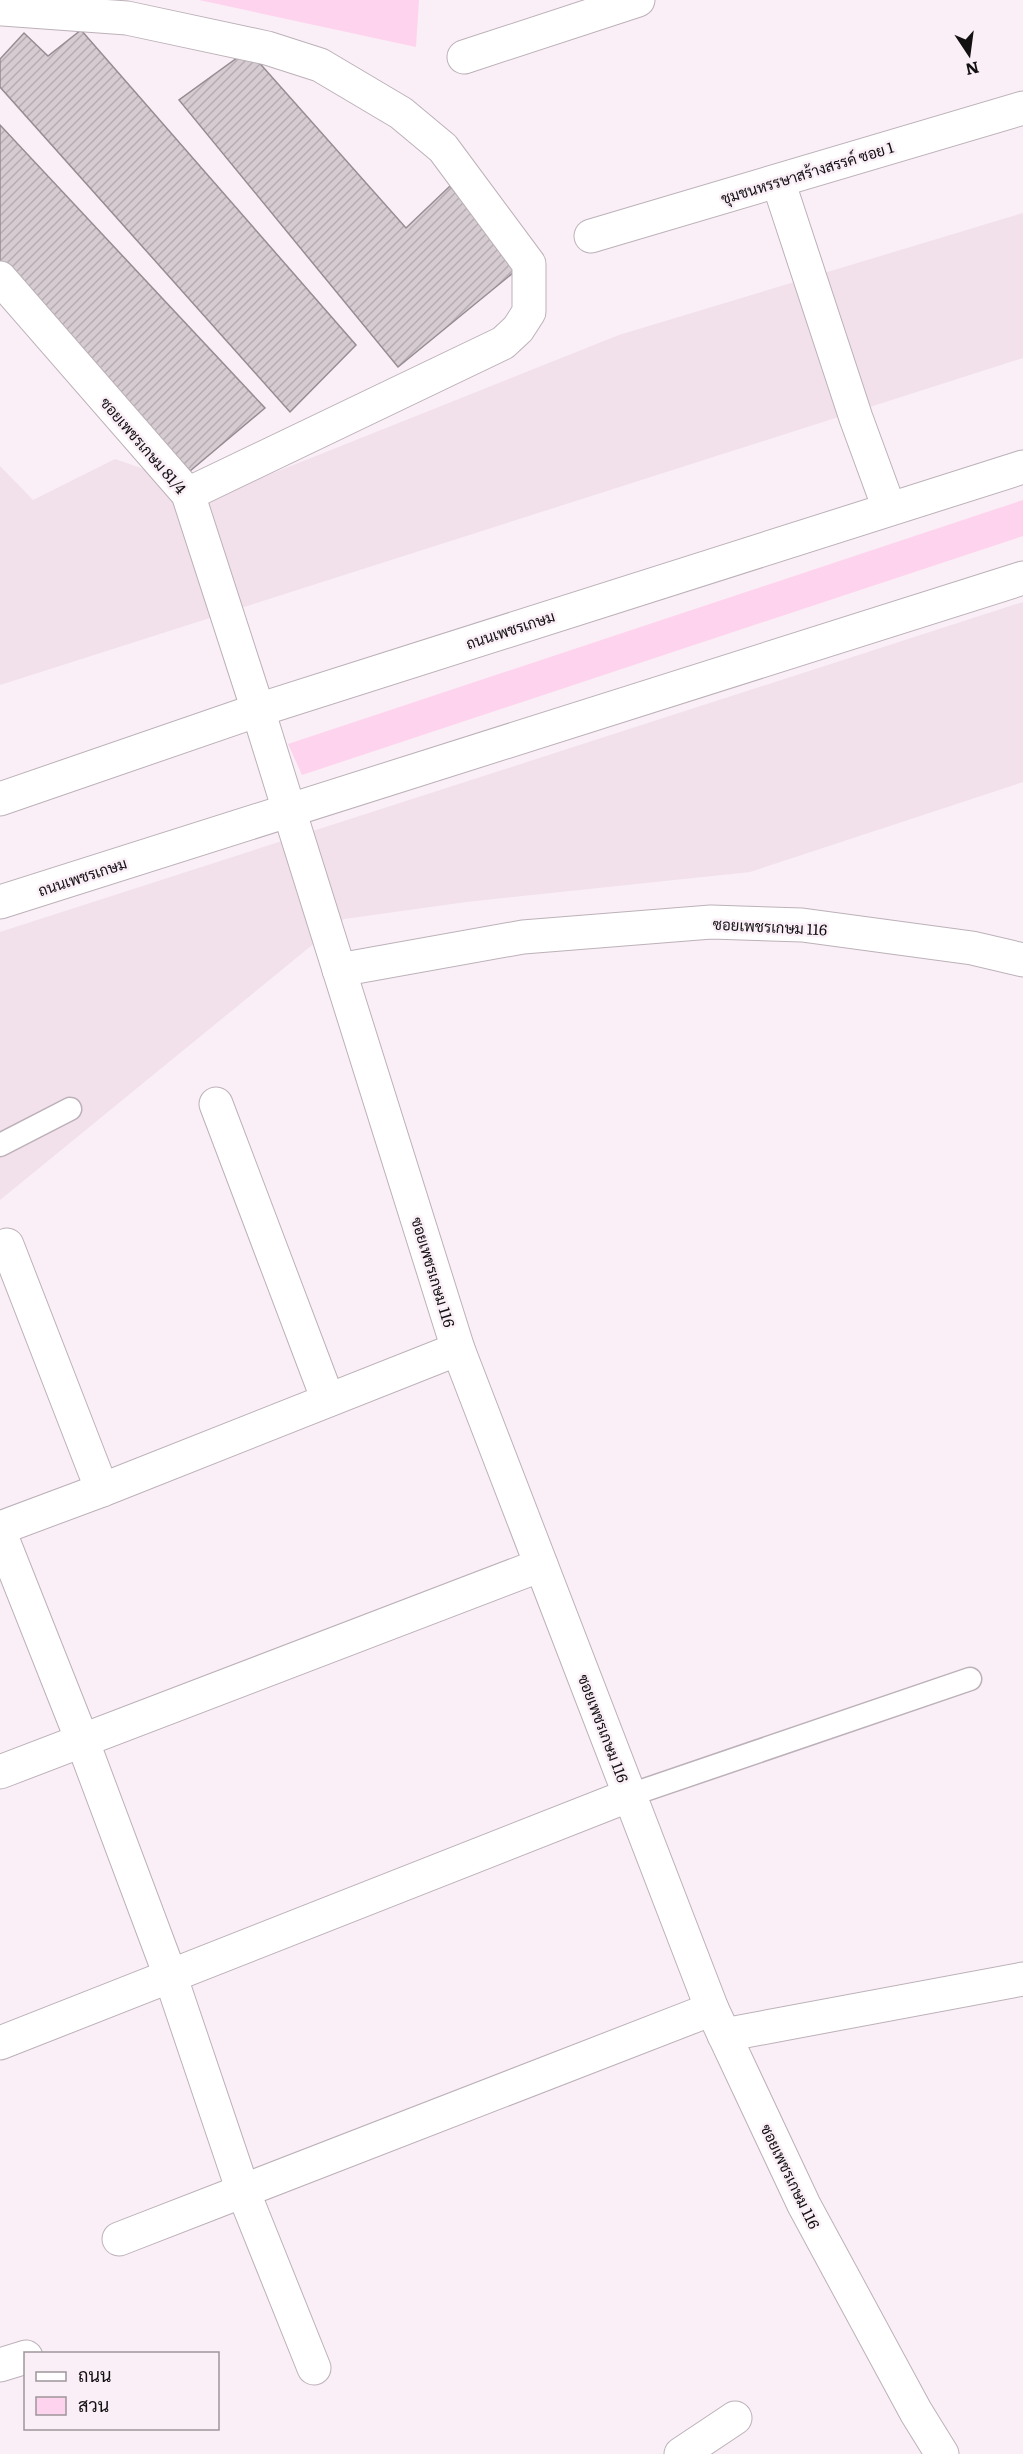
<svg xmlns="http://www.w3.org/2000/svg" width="1023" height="2454" font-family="Literata,Sarabun,serif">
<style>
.built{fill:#f2e0eb}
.green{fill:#fed3ee}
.building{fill:url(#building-hatch);stroke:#968c92;stroke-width:1.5}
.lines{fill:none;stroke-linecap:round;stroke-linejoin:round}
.service-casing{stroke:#bcb1b8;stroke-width:25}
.minor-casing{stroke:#bcb1b8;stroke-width:35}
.primary-casing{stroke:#bcb1b8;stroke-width:35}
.service{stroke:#fff;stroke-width:22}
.minor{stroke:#fff;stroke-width:33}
.primary{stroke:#fff;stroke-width:33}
.labels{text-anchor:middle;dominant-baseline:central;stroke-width:5;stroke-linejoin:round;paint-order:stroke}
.street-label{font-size:15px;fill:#131012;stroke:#faeff6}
</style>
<defs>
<pattern id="building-hatch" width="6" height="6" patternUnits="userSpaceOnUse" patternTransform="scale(1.5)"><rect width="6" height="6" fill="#d5cbd1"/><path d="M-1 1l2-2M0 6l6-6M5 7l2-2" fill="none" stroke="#b6adb2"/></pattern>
</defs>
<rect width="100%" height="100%" fill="#faeff6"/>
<g class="built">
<polygon points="1023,213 1023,358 0,685 0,466 33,500 115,459 218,495 619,335"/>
<polygon points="1023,602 1023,782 750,872 466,902 344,919 0,1200 0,932"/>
</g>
<g class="green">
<polygon points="199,0 419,0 416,47"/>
<polygon points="1023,500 1023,536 302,775 288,744"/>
</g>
<g class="building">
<polygon points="81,30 356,345 290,412 0,87 0,59 24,33 48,56"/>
<polygon points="248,50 406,228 450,186 519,268 398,367 179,100"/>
<polygon points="0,125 265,408 190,471 0,266"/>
</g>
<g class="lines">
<defs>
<g id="service">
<polyline points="0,1145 70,1109"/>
<polyline points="630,1795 970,1679"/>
</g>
<g id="minor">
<polyline points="3,9 127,18 267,48 320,65 401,113 443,148 529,264 529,312 518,329 503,343 188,494"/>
<polyline points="464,57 638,0"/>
<polyline points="778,181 856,418 889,508"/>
<polyline points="591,236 1023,108"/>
<polyline points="0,278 188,494 258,710"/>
<polyline points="289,810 458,1349 712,2009 804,2205 916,2412 942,2454"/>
<polyline points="339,970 523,937 711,922 802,925 972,948 1023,960"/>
<polyline points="216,1104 328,1400"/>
<polyline points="7,1245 102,1490"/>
<polyline points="0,1528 102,1490 458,1349"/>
<polyline points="0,1533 82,1740 170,1975 243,2191 314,2368"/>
<polyline points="0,1772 541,1565"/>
<polyline points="724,2035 1023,1979"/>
<polyline points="0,2043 630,1795"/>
<polyline points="119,2239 712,2009"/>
<polyline points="0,2365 26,2357"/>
<polyline points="681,2454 735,2418"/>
</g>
<g id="primary">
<polyline points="258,710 289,810"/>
<polyline points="0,799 258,710 1023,467"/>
<polyline points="0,902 1023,578"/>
</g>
</defs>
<use href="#service" class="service-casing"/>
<use href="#minor" class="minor-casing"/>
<use href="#primary" class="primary-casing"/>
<use href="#service" class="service"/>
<use href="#minor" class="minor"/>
<use href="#primary" class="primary"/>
</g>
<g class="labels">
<g class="street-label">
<text transform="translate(807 172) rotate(-17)">ชุมชนหรรษาสร้างสรรค์ ซอย 1</text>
<text transform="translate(144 445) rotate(49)">ซอยเพชรเกษม 81/4</text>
<text transform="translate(510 629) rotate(-18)">ถนนเพชรเกษม</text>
<text transform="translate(82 876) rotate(-18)">ถนนเพชรเกษม</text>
<text transform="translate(770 926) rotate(3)">ซอยเพชรเกษม 116</text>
<text transform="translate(434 1272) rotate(73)">ซอยเพชรเกษม 116</text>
<text transform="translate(604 1728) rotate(69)">ซอยเพชรเกษม 116</text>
<text transform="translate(791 2176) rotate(64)">ซอยเพชรเกษม 116</text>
</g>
</g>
<rect x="24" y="2352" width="195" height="78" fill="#faeff6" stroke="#9e969b" stroke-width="1.5"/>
<rect x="36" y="2372" width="30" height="9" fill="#ffffff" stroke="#9e969b" stroke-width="1.5"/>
<text x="78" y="2382" font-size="18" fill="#131012">ถนน</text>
<rect x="36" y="2397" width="30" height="18" fill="#fed3ee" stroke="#9e969b" stroke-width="1.5"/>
<text x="78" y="2412" font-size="18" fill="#131012">สวน</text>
<g transform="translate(969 54) rotate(167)" stroke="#faeff6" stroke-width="4.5" paint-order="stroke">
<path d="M0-4.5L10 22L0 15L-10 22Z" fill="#131012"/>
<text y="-9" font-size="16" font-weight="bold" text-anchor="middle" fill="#131012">N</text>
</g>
</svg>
